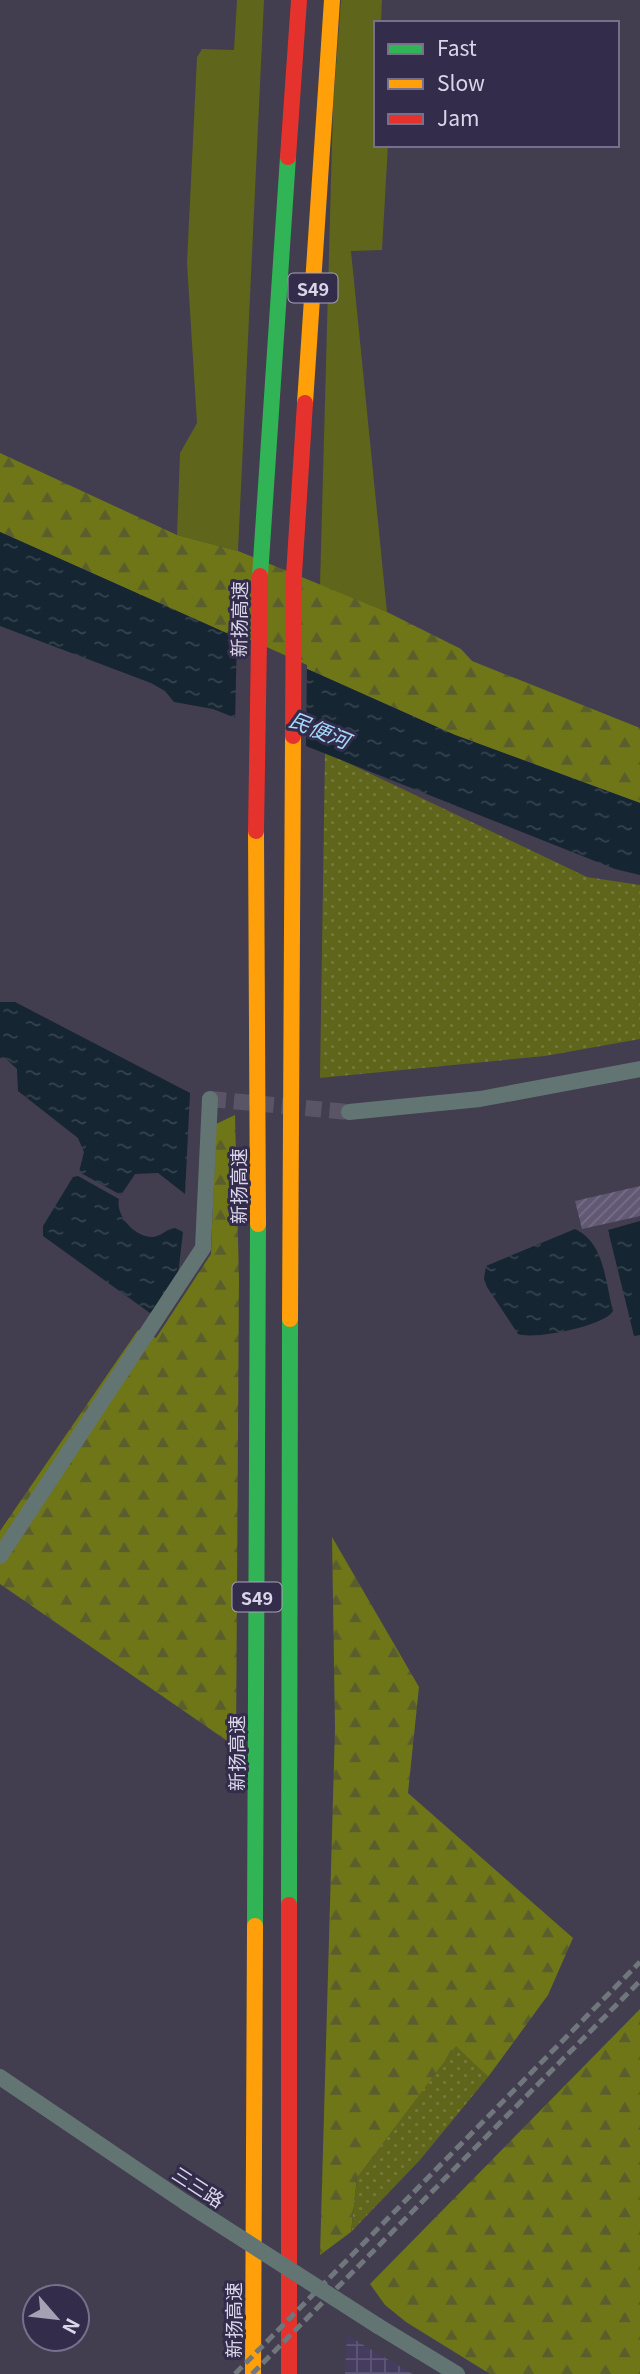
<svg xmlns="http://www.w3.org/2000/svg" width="640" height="2374" font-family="Georgia,'Noto Sans SC',serif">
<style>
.industrial{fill:url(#industrial-grid)}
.grass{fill:#5f651a}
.forest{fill:url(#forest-firs)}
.park{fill:url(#park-dots)}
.water{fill:url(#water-ripples)}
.pier{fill:#423d4f}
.building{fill:url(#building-hatch)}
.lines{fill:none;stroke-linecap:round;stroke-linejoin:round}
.street-tunnel{stroke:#595466;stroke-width:16;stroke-dasharray:16 8;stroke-linecap:butt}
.street{stroke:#627573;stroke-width:16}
.fast{stroke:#30b455;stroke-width:16}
.slow{stroke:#ff9f0a;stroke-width:16}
.jam{stroke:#e5322d;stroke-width:16}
.rail{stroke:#70777c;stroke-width:5;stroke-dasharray:10 5;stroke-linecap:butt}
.street-bridge{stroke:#627573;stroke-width:16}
.labels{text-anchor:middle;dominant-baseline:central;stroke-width:6;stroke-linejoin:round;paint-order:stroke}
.shield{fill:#342c4b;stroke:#a8a3ba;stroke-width:2}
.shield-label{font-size:18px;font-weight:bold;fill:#dad6ea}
.street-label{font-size:19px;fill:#dad6ea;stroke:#342c4b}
.water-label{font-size:21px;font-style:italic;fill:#a2dafb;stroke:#342c4b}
</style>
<defs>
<pattern id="industrial-grid" width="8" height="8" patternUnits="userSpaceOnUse" patternTransform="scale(1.75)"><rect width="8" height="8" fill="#453c5f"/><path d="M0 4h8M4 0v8" fill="none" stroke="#5f5776"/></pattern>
<pattern id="forest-firs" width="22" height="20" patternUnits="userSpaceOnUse" patternTransform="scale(1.75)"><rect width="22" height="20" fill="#6e7618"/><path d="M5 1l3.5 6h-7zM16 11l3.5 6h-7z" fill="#5a5e2d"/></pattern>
<pattern id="park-dots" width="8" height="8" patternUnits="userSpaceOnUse" patternTransform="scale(1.75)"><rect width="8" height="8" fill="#5f651a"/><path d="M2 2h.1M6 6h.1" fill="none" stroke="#757a3b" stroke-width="1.8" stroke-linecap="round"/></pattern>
<pattern id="water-ripples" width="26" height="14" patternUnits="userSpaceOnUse" patternTransform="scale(1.75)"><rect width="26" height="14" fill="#152531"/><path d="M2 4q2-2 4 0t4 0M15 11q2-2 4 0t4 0" fill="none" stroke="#36444f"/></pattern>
<pattern id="building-hatch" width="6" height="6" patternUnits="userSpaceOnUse" patternTransform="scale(1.75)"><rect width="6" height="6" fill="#615874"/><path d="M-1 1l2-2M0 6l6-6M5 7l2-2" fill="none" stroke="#776f88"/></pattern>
</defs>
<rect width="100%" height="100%" fill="#423d4f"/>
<polygon class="industrial" points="347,2335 375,2352 413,2374 345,2374"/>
<g class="grass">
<polygon points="237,0 264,0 238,551 177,535 180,453 197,423 187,263 197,57 202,49 234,50"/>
<polygon points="341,0 382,0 381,23 376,23 376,145 388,145 382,250 351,251 387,612 320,585 333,106"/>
</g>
<g class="forest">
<polygon points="0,453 177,535 238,551 387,612 461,649 472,661 640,728 640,803 455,735 0,532"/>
<polygon points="235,1115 239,1280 236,1747 0,1584 0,1531 138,1330 156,1338 211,1254 216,1124"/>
<polygon points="332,1537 419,1687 408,1793 573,1938 548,1995 488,2077 456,2047 357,2178 351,2232 320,2255 335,1728"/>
<polygon points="640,2009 640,2374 490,2374 406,2322 385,2305 370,2284"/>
</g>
<g class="park">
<polygon points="325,752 587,877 640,885 640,1039 545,1056 320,1078"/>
<polygon points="456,2046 488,2077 420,2160 351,2232 357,2178"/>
</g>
<g class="water">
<polygon points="0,532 455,735 640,803 640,875 615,869 213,709 174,702 165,691 151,683 0,626"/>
<polygon points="0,1002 15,1002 190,1093 185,1194 158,1173 135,1174 121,1195 79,1172 84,1152 78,1138 18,1091 17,1069 4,1057 0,1058"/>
<path d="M78,1176L119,1199C115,1215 135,1238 153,1237C162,1236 166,1229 175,1228L183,1232L178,1275L155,1310L150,1313L43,1236V1226L73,1177Z"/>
<polygon points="640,1221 640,1335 634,1336 608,1230"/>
<path d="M575,1229C605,1243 605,1282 613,1311C605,1326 534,1340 518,1334L487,1287L484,1279L486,1266Z"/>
</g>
<polygon class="pier" points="237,634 307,665 306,750 235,722"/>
<polygon class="building" points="640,1186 640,1216 582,1229 575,1201"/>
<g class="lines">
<polyline class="street-tunnel" points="210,1099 349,1112"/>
<g class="street">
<polyline points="349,1112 480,1099 640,1069"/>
<polyline points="0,1556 203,1248 210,1099"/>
<polyline points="0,2077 186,2203"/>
<polyline points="378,2326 457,2374"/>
</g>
<g class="fast">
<polyline points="260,576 288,157"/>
<polyline points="289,1905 290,1319"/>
<polyline points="255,1926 258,1224"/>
</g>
<g class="slow">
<polyline points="305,403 332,0"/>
<polyline points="256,831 258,1224"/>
<polyline points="290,1319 293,736"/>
<polyline points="253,2374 255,1926"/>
</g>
<g class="jam">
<polyline points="288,157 299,0"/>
<polyline points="293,736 294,575 305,403"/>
<polyline points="256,831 260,576"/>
<polyline points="289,2374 289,1905"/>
</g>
<g class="rail">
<polyline points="235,2374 640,1962"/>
<polyline points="252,2374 640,1981"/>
</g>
<polyline class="street-bridge" points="186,2203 378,2326"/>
</g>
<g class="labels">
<g class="shield">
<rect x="288.5" y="273.5" width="49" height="29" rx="5"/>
<rect x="232.5" y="1582.5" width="49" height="29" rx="5"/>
</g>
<g class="shield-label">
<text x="313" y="288">S49</text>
<text x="257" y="1597">S49</text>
</g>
<g class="street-label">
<text transform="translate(238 619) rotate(-89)">新扬高速</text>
<text transform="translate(237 1186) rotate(-90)">新扬高速</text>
<text transform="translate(235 1753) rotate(-90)">新扬高速</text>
<text transform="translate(199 2186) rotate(33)">三三路</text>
<text transform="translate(232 2320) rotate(-90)">新扬高速</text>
</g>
<g class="water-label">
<text transform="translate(320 729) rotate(22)">民便河</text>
</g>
</g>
<rect x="374" y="21" width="245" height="126" fill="#342c4b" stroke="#76708b" stroke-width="2"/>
<rect x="388" y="44" width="35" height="10" fill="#30b455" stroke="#76708b" stroke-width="2"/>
<text x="437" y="56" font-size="21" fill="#dad6ea">Fast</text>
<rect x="388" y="79" width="35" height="10" fill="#ff9f0a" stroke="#76708b" stroke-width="2"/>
<text x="437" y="91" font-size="21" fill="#dad6ea">Slow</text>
<rect x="388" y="114" width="35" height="10" fill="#e5322d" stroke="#76708b" stroke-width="2"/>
<text x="437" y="126" font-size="21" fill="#dad6ea">Jam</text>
<g transform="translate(56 2318) rotate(118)"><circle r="33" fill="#342c4b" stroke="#76708b" stroke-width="2"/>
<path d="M0-5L12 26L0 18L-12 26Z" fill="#a5a0b4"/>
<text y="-10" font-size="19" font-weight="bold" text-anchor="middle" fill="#dad6ea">N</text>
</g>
</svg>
